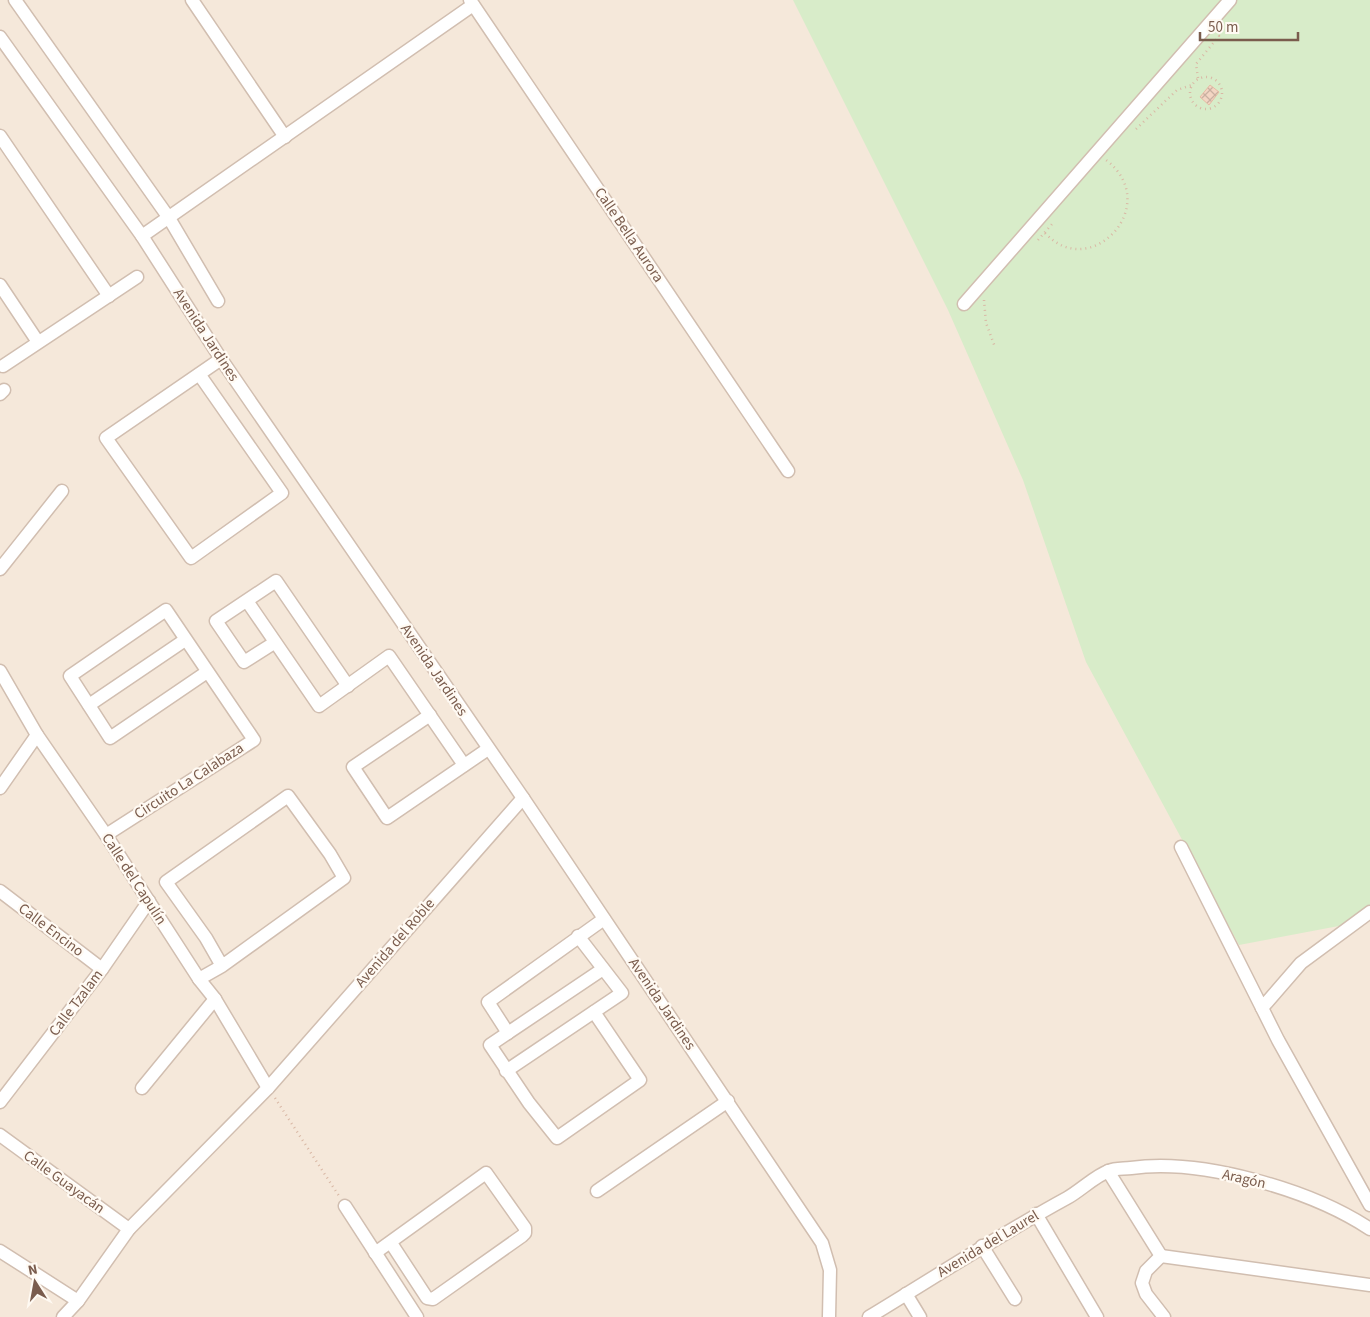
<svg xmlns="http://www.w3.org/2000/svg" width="1370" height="1317" font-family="'Source Sans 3',sans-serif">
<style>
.residential{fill:#f5e8da}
.pitch{fill:#d8ecc9}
.building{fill:url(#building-cross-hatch);stroke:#e6bba3}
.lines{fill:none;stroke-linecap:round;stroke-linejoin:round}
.minor-casing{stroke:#d1beb0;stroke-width:15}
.path{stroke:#d9b8a5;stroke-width:2.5;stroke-dasharray:1 4;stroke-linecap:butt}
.minor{stroke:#fff;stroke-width:12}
.labels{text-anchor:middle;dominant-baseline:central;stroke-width:4.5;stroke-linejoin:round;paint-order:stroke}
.street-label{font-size:15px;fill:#7a5c4d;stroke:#fffaf3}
</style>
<defs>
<pattern id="building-cross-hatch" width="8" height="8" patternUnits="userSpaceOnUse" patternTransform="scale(1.25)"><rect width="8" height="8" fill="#f3d5c3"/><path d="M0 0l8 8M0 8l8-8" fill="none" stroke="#cab0a1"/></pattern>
</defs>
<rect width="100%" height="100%" fill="#fdf6ec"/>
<rect class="residential" x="0" y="0" width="1370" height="1317"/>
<polygon class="pitch" points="793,0 1370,0 1370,905 1344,925 1239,945 1086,662 1023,480 948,310"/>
<polygon class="building" points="1210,85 1219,92 1209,105 1200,97"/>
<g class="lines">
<defs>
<g id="minor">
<polyline points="15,0 169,218 218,301"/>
<polyline points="192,0 285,137"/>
<polyline points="470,0 788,471"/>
<polyline points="0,37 142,236 221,359 523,798 822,1243 830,1270 829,1317"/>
<polyline points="0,136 109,296"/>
<polyline points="142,236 473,5"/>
<polyline points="0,285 38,342"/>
<polyline points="964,304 1230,0"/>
<polyline points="3,366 137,277"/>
<polyline points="199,374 282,493 191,558 106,438 221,359"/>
<polyline points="0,394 4,390"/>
<polyline points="0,569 62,491"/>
<polyline points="247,601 319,706 389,656 464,765"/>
<polyline points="274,643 244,662 216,621 276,581 348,686"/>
<polyline points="0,671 37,735 106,835 199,979 215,999 268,1088"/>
<polyline points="89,705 185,640"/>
<polyline points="430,715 353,767 387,818 488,749"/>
<polyline points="0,788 37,735"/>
<polyline points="106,835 254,740 166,610 70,676 110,738 207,672"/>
<polyline points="1181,847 1262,1008 1301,963 1370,912"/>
<polyline points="0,891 102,969"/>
<polyline points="199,979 222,966 344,878 330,854 288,796 166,882 206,938 222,966"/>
<polyline points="1262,1008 1278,1040 1370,1205"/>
<polyline points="594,1012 640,1080 557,1138 529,1103 490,1045 603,969"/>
<polyline points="508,1033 488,1002 604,919"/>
<polyline points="506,1071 622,993 578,936"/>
<polyline points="142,1088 215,999"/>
<polyline points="0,1102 102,969 149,901"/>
<polyline points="0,1135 129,1229"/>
<polyline points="1108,1171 1161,1256"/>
<polyline points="597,1191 728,1101"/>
<polyline points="345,1206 417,1317"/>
<polyline points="1036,1214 1097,1317"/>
<polyline points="982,1246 1015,1299"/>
<polyline points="0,1251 78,1301"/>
<polyline points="375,1253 486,1173 525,1228 525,1233 522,1236 433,1299 427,1298 391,1243"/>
<polyline points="1161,1256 1370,1285"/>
<polyline points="1161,1256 1146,1271 1142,1283 1146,1294 1164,1317"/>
<polyline points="906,1294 920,1317"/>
<polyline points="63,1317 78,1301 129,1229 268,1088 523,798"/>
<path d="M869,1317C935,1277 999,1235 1067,1198C1080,1191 1096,1175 1109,1171C1115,1168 1124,1169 1131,1168C1202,1158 1311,1190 1370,1229"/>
</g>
</defs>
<use href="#minor" class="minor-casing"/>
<g class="path">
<circle cx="1206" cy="93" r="16"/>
<polyline points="1198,78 1196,64 1219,36 1216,34"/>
<polyline points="1136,129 1177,90 1192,85"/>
<path d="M1045,233C1091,283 1164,204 1106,160"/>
<polyline points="1038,240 1053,223"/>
<polyline points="984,300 986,323 995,347"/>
<polyline points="275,1098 339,1196"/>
</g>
<use href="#minor" class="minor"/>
</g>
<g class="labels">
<g class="street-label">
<text transform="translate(629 235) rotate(56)">Calle Bella Aurora</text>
<text transform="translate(206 335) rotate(57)">Avenida Jardines</text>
<text transform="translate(434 670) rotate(56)">Avenida Jardines</text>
<text transform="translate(189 781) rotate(-33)">Circuito La Calabaza</text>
<text transform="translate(134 879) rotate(57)">Calle del Capulín</text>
<text transform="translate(51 930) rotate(37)">Calle Encino</text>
<text transform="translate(395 943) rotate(-49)">Avenida del Roble</text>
<text transform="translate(76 1003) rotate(-53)">Calle Tzalam</text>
<text transform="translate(662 1004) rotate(56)">Avenida Jardines</text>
<text transform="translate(1244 1179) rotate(13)">Aragón</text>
<text transform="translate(64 1182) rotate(36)">Calle Guayacán</text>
<text transform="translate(988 1244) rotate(-31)">Avenida del Laurel</text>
</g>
</g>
<g transform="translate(35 1282) rotate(349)" stroke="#fffaf3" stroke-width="4" paint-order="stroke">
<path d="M0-4L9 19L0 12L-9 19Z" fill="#7a5c4d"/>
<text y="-8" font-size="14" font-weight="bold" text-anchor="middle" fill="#7a5c4d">N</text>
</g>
<path d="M1200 32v8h98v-8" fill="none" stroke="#7a5c4d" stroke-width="2.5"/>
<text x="1208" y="32" font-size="15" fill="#7a5c4d" stroke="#fffaf3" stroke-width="4" paint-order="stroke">50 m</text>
</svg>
